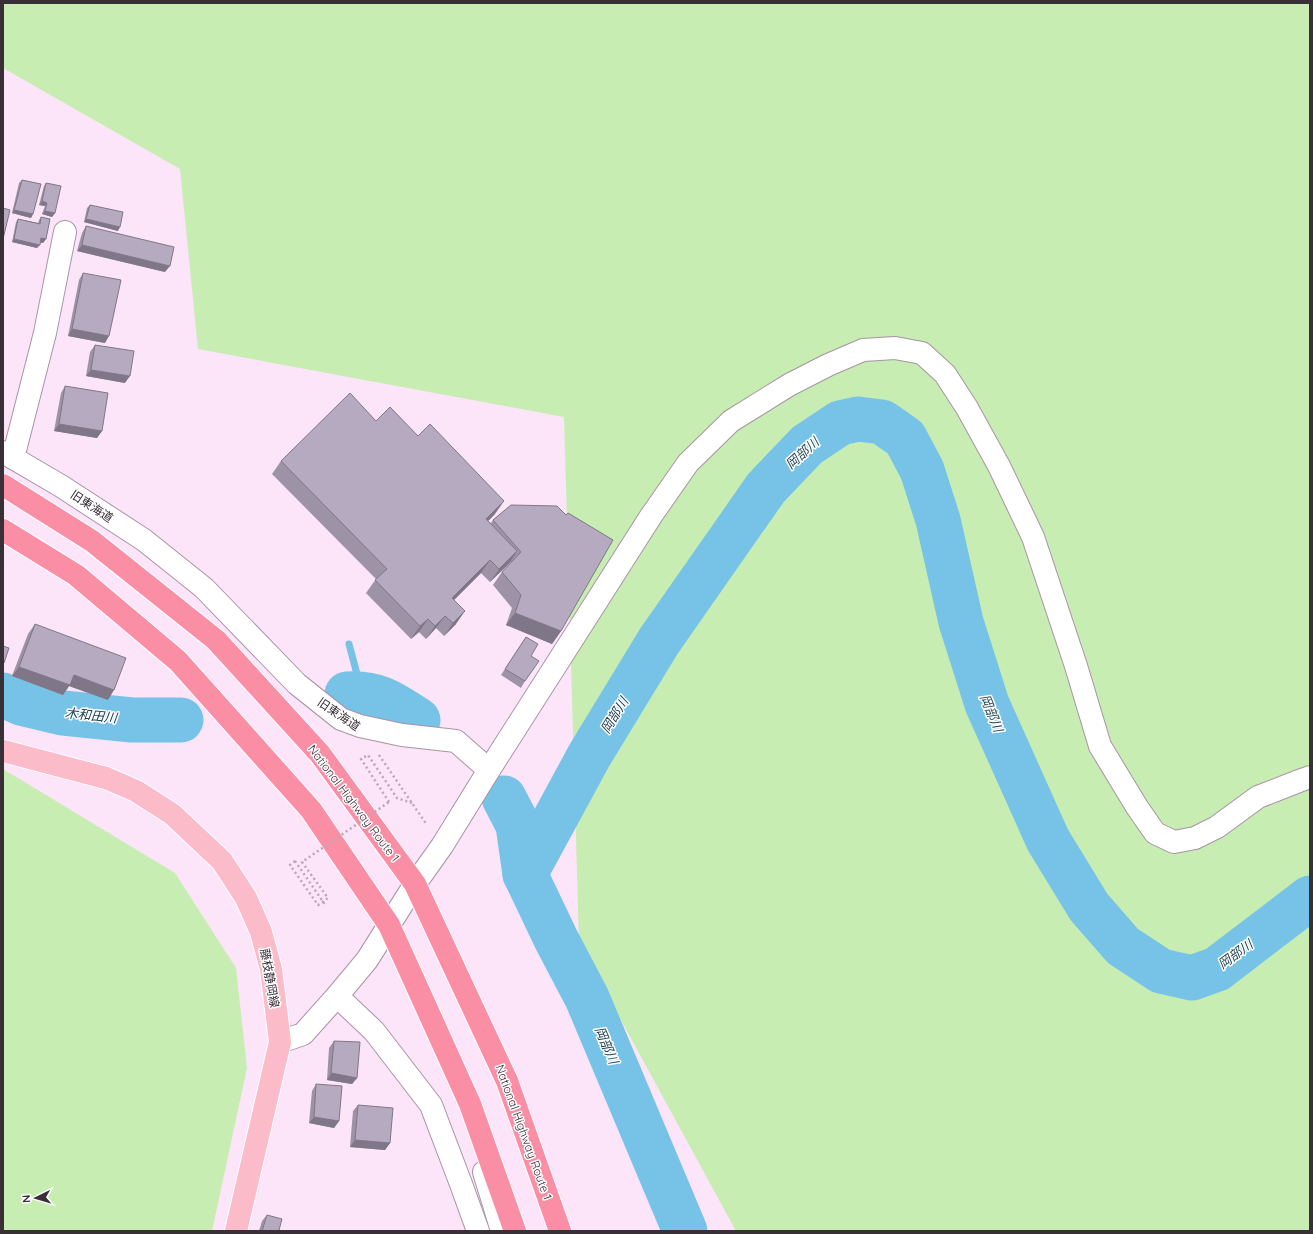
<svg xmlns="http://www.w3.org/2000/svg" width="1313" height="1234" font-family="Quicksand,'Noto Sans JP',sans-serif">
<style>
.green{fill:#c7edb2}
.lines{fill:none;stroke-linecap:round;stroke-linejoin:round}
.stream{stroke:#77c3e8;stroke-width:7}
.river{stroke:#77c3e8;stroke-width:45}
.minor-casing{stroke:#a893a5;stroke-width:24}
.major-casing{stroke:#fff;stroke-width:24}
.highway-casing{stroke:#fff;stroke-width:24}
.path{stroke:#baa7b7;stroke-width:2.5;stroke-dasharray:2 3;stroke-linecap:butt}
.minor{stroke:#fff;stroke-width:22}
.major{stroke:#fcbbc9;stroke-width:22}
.highway{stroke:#fa8ea5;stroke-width:22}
.path-bridge{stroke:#baa7b7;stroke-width:2.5;stroke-dasharray:2 3;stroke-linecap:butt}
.wall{fill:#9d92a6}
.shaded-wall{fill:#7f7787}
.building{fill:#b6aac1;stroke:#7f7787}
.labels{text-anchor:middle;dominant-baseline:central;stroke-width:3;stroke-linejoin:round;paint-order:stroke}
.street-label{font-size:12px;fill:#382f37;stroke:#fff}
.water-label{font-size:13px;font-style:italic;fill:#1e4151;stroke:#fff}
</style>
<rect width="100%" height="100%" fill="#fce5f9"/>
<g class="green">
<polygon points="3,3 1310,3 1310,1231 736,1231 579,943 564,417 198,349 180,169 3,68"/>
<polygon points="3,769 175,873 236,968 247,1068 212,1231 3,1231"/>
</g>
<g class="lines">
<polyline class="stream" points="349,644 362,693"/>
<g class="river">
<path d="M347,694C378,692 393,704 418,720"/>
<polyline points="3,695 21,703 63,713 132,720 181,720"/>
<polyline points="504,798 518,825 525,874 556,939 587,998 685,1231"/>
<polyline points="525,874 589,756 659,641 766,488 807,445 840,423 858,419 882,422 905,438 922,470 938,520 961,622 987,704 1048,840 1089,907 1123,946 1161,971 1192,978 1217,969 1310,898"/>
</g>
<defs>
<g id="minor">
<polyline points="3,452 61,486 144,540 204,588 297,684 341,719 360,726 402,735 456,741 489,770"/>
<polyline points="13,458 45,333 65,232"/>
<polyline points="337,996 374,1031 431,1105 461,1184 478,1231"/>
<polyline points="280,1042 303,1034 337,996 367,960 415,884 442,846 489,770 651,516 688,463 731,421 789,385 828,365 863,350 895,348 922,353 945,374 967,408 999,466 1033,537 1076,666 1100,746 1137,807 1155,833 1174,842 1195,838 1217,827 1258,797 1299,781 1310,777"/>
<polyline points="484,1172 502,1231"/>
</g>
<polyline id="major" points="3,751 106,778 136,791 172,814 222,861 246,898 261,932 271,969 280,1042 236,1231"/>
<g id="highway">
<polyline points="3,485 92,541 216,640 320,754 415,884 507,1081 560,1231"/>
<polyline points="3,530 76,575 178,661 311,810 389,925 470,1104 515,1231"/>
</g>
</defs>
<use href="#minor" class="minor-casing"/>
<use href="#major" class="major-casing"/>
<use href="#highway" class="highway-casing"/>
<g class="path">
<polyline points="379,755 427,825"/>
<polyline points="389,802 361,759 368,755 397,798 412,803"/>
<polyline points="295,861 326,906"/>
</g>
<use href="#minor" class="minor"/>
<use href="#major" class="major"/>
<use href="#highway" class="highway"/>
<polyline class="path-bridge" points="295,861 290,865 318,905 328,898 302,862 389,802"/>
</g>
<g class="wall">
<polygon points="22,180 33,214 31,218 12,213 19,183"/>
<polygon points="46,183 55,213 52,217 42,214 45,206 39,205 44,186"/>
<polygon points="90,205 118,231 84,222 87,208"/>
<polygon points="41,217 46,239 43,243 40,242 37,248 12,242 16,222 18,219 38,223 39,220"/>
<polygon points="86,226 165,272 77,251 82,233"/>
<polygon points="83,273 105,343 68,336 79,280"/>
<polygon points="95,345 125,383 86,376 90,352"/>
<polygon points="65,386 102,431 97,438 54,431 61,393"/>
<polygon points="376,421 495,514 488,521 491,523 493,520 511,505 561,631 552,644 506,625 512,608 493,585 502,572 511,563 510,562 490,582 481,573 454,600 456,624 444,636 436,628 426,639 419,632 411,639 366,593 376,579 272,474 281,461"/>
<polygon points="35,624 108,700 69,686 63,695 12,676 28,634"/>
<polygon points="526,637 525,681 521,688 501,675"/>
<polygon points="334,1041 357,1078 352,1084 327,1080 329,1048"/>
<polygon points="316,1084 339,1121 334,1128 309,1123 312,1091"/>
<polygon points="358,1105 390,1143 385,1150 350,1147 353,1111"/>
<polygon points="267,1215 279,1230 282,1231 259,1231 262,1221"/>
</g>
<g class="shaded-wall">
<polygon points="42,201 47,203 45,206 39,205"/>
<polygon points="14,210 33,214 31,218 12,213"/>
<polygon points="45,211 55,213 52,217 42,214"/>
<polygon points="86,219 120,227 118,231 84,222"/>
<polygon points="41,238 46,239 43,243 39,242"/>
<polygon points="14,239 40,245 37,248 12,242"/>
<polygon points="82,245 170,266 165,272 77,251"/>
<polygon points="72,329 109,336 105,343 68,336"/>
<polygon points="91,370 130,376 125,383 86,376"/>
<polygon points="59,424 102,431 97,438 54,431"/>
<polygon points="504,501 495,514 477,532 486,519"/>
<polygon points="517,551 509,564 490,582 499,569"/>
<polygon points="490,560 481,573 443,611 452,598"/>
<polygon points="465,611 456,624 444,636 453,623"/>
<polygon points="515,613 561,631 552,644 506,625"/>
<polygon points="445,616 436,628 426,639 435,626"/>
<polygon points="428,619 419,632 411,639 420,626"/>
<polygon points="19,667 74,675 114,690 108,700 69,686 63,695 12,676"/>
<polygon points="331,1073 357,1078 352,1084 327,1080"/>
<polygon points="314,1117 339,1121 334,1128 309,1123"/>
<polygon points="355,1140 390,1143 385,1150 350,1147"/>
</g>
<g class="building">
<polygon points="22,180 41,184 33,214 14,210"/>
<polygon points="46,183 61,186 55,213 45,211 47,203 42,201"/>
<polygon points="90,205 123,212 120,227 86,219"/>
<polygon points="3,208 10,210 3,239"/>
<polygon points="41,217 50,219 46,239 41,238 40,245 14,239 18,219 40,224"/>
<polygon points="86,226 174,247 170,266 82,245"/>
<polygon points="83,273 121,280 109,336 72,329"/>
<polygon points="95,345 134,351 130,376 91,370"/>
<polygon points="65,386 108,393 102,431 59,424"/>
<polygon points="350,393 376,421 390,407 418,436 430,424 504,501 486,519 517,551 499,569 490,560 452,598 465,611 453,623 445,616 435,626 428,619 420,626 375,580 387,569 281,461"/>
<polygon points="511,505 557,506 566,515 568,513 613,540 561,631 515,613 521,595 502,572 521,552 493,520"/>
<polygon points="35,624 126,658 114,690 74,675 70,685 19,667"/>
<polygon points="526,637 538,644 531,656 539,661 525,681 505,669"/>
<polygon points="3,646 9,648 4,663 3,663"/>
<polygon points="334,1041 360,1042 357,1078 331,1073"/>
<polygon points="316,1084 342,1086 339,1121 314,1117"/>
<polygon points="358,1105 393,1108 390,1143 355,1140"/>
<polygon points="267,1215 282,1219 279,1230 282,1231 262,1231"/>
</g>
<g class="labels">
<g class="street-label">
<text transform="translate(92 506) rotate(33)">旧東海道</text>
<text transform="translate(339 714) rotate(34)">旧東海道</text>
<text transform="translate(354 803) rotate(53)">National Highway Route 1</text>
<text transform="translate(270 978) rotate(80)">藤枝静岡線</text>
<text transform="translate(524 1132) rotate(70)">National Highway Route 1</text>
</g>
<g class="water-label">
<text transform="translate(802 453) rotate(-42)">岡部川</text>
<text transform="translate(992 713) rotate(68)">岡部川</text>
<text transform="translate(91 715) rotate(6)">木和田川</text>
<text transform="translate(614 715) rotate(-58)">岡部川</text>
<text transform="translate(1235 954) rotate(-36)">岡部川</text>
<text transform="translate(607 1045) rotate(67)">岡部川</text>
</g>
</g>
<rect width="1313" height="1234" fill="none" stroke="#382f37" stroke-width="8"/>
<g transform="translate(36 1198) rotate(265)" stroke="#ffffff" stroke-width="3" paint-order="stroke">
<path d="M0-3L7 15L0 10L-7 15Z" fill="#382f37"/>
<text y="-6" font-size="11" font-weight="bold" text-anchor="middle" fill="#382f37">N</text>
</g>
</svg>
